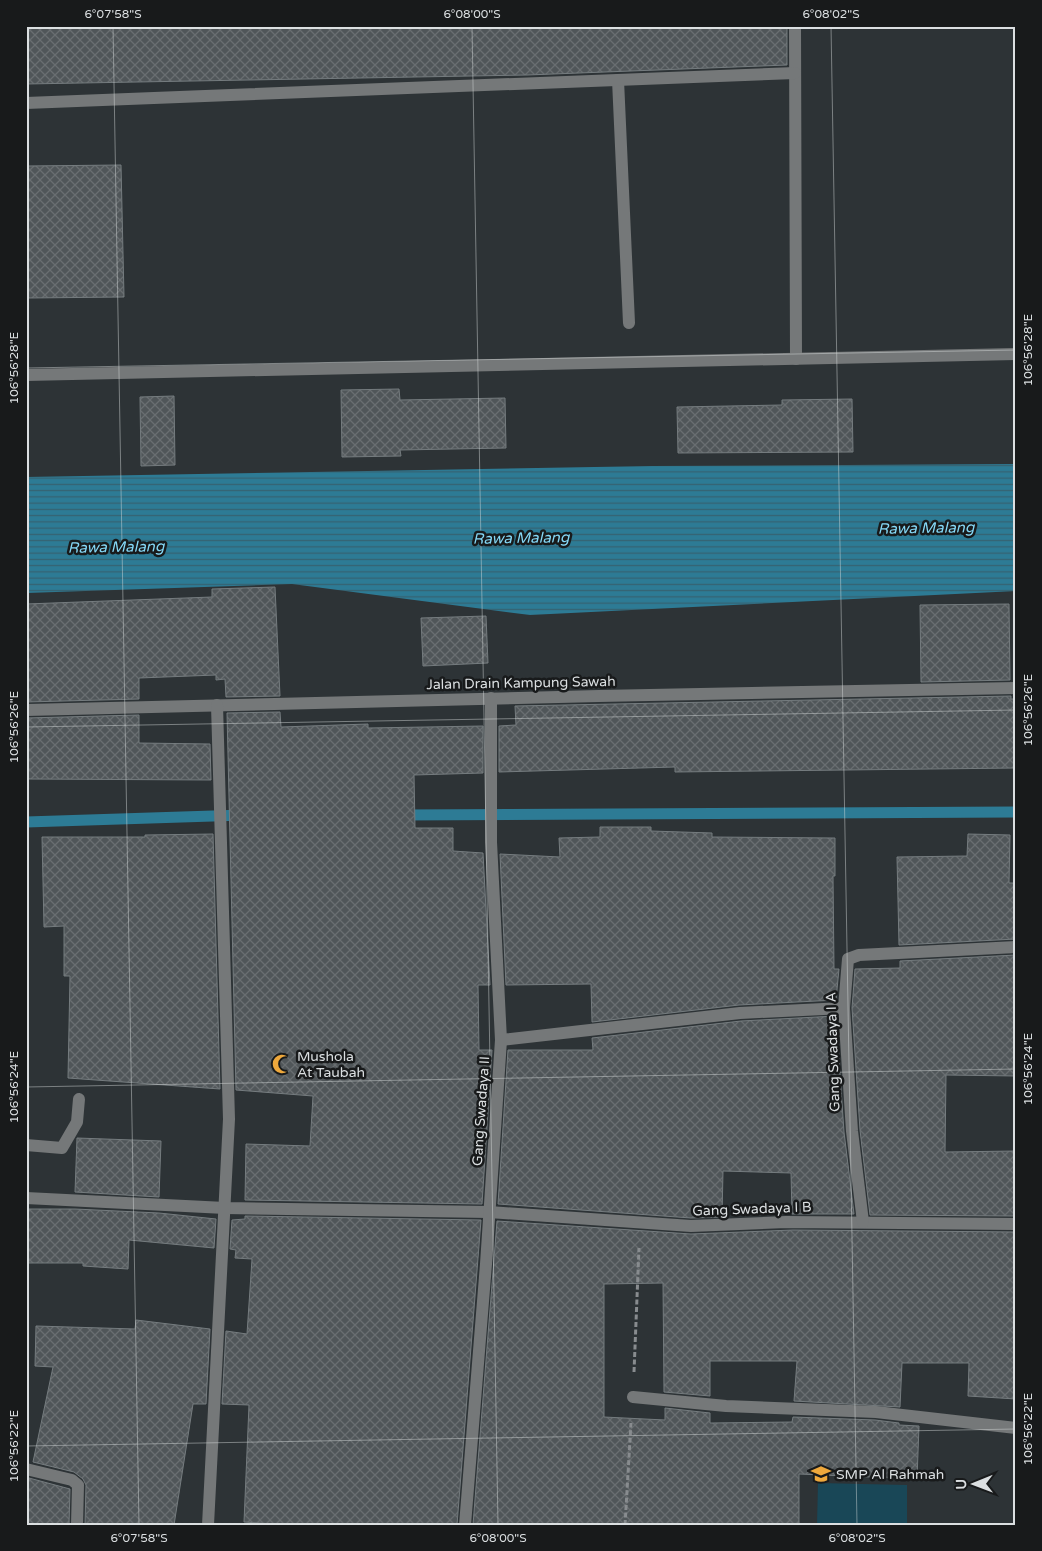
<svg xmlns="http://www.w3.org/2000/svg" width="1042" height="1551" font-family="'Varela Round',sans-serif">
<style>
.pitch{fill:#194757}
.water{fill:url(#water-rules)}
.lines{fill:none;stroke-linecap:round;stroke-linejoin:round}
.stream{stroke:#2d7b95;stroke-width:11}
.building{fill:url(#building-cross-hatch);stroke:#757c7f}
.path{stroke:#888c8f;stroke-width:3;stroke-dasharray:5 2.5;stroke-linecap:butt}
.minor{stroke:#757879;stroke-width:12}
.ticks{fill:none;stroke:#dbdfe1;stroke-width:1;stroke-opacity:0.45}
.labels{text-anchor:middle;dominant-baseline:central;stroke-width:5;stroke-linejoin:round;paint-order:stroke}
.street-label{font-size:14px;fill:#dbdfe1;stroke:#181a1b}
.poi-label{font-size:14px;fill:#dbdfe1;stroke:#181a1b;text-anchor:start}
.water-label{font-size:15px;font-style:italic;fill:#85d8f6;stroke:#181a1b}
.neatline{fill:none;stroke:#dbdfe1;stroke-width:2}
.ticks-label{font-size:12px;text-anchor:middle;fill:#dbdfe1}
</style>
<defs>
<pattern id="water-rules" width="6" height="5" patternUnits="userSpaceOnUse" patternTransform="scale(1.25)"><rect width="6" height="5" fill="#2d7b95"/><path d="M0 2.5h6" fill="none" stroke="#366271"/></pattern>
<pattern id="building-cross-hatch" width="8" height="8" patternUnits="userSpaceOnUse" patternTransform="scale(1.25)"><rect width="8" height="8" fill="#505659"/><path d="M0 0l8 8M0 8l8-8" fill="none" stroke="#696e71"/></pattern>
</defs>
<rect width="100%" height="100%" fill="#2d3336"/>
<polygon class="pitch" points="818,1483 907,1485 907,1525 817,1525"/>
<polygon class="water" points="1016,464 1016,591 530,615 292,584 26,593 26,477 652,466"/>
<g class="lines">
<g class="stream">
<polyline points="400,815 1016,812"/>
<polyline points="26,822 244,815"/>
</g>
</g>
<g class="building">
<polygon points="26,26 787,26 787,65 527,75 26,84"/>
<polygon points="121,165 124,297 28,298 26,166"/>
<polygon points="399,389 400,400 505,398 506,448 400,450 401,456 342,457 341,390"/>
<polygon points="174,396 175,465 141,466 140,397"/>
<polygon points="852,399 853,452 678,453 677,407 782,405 782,400"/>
<polygon points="275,587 280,696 226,697 225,679 216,680 216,675 139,678 139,699 26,702 26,604 212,597 212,589"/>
<polygon points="1009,604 1010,680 921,682 920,605"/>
<polygon points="486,616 488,663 423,666 421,618"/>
<polygon points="1011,696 1011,699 1016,699 1016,768 675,772 675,767 499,772 499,726 516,725 515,706"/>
<polygon points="280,712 281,727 368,724 368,728 483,726 483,773 414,775 415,828 453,828 453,851 483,853 490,985 478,985 479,1050 492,1050 482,1204 245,1200 246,1144 310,1146 313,1096 236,1090 227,713"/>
<polygon points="139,715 139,743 210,744 211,780 26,779 26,718"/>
<polygon points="600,827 651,827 651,831 712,833 712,837 835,838 835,876 833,876 834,969 839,969 836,1000 739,1005 592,1022 591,984 506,985 500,854 560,857 559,838 600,837"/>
<polygon points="213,834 220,1089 68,1078 70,976 64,976 64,926 44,927 42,837 145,837 145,835"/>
<polygon points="968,834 1010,835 1009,883 1016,883 1016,939 899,945 897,857 967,856"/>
<polygon points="1016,955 1016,1076 946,1075 945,1152 1016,1151 1016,1216 870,1215 860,1130 852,1008 855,969 900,968 900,961"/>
<polygon points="836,1016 844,1132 854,1214 792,1214 791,1173 723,1171 722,1217 691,1218 498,1204 508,1050 593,1050 592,1038 741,1021"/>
<polygon points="77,1138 161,1141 159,1197 75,1192"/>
<polygon points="26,1209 75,1209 159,1213 216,1219 214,1248 129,1240 128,1269 83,1266 83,1263 26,1263"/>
<polygon points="245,1216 481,1220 457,1525 288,1525 244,1522 249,1405 222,1404 226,1331 247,1334 252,1259 235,1258 236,1250 230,1249 232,1220 245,1219"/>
<polygon points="497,1221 691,1234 793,1230 1016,1232 1016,1399 968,1396 969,1363 902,1363 900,1407 794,1401 797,1361 710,1361 710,1396 664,1392 663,1283 604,1284 604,1417 665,1420 665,1408 710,1413 710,1423 792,1422 793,1417 875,1420 899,1423 899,1425 919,1426 917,1479 799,1474 799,1525 473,1525"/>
<polygon points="136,1320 210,1329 206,1404 193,1404 174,1525 85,1525 86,1485 83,1479 74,1472 33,1462 53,1367 35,1366 36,1326 135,1329"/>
<polygon points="29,1478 70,1489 69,1525 26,1525 26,1492"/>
</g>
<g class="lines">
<g class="path">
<polyline points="634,1372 639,1248"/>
<polyline points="625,1525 631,1423"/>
</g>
<g class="minor">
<polyline points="795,26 796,359"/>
<polyline points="618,80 629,323"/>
<polyline points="26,103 795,73"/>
<polyline points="26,375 1016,354"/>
<polyline points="26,710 599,696 1016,688"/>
<polyline points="501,1040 740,1013 844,1008"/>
<polyline points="26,1145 62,1148 77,1122 79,1099"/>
<polyline points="26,1198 225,1208 489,1212 691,1226 786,1222 1016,1224"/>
<polyline points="863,1222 852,1131 844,1008 848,959 859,955 1016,947"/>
<polyline points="633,1397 726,1406 876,1412 1016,1428"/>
<polyline points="26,1469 72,1480 78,1485 77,1525"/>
<polyline points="208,1525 229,1119 217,705"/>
<polyline points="465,1525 486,1264 501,1040 491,842 491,698"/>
</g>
</g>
<path class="ticks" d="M113,26L139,1525M472,26L498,1525M831,26L857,1525M26,368L1016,350M26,727L1016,710M26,1087L1016,1069M26,1446L1016,1429"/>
<defs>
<symbol id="mosque-bare" viewBox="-9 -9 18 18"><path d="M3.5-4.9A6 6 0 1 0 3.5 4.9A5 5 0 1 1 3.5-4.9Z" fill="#eea83c" stroke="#181a1b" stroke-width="2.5" paint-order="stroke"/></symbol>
<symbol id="school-bare" viewBox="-9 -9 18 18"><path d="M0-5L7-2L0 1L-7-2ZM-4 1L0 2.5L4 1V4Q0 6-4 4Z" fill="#eea83c" stroke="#181a1b" stroke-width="2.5" paint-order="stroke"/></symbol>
</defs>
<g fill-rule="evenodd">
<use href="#mosque-bare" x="268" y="1050" width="28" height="28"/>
<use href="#school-bare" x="807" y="1460" width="28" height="28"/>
</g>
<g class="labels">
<g class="street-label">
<text transform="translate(521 683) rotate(-1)">Jalan Drain Kampung Sawah</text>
<text transform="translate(833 1052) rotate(-92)">Gang Swadaya I A</text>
<text transform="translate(481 1111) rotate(-86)">Gang Swadaya II</text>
<text transform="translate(752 1209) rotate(-2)">Gang Swadaya I B</text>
</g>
<g class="poi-label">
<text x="297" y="1056">Mushola<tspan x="297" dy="16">At Taubah</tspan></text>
<text x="836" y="1474">SMP Al Rahmah</text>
</g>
<g class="water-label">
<text transform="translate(926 528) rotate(-1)">Rawa Malang</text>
<text transform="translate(521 538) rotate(-1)">Rawa Malang</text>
<text transform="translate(116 547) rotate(-1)">Rawa Malang</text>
</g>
</g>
<rect width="1042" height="1551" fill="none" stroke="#181a1b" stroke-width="55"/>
<g transform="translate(974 1484) rotate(269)" stroke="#181a1b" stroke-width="4" paint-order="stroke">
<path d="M0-4L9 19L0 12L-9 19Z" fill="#dbdfe1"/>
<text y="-8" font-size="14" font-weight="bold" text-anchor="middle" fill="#dbdfe1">U</text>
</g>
<rect x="28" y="28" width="986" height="1496" class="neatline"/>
<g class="ticks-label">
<text x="113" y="18">6°07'58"S</text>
<text x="472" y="18">6°08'00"S</text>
<text x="831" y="18">6°08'02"S</text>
<text transform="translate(1028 350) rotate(-90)" y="4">106°56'28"E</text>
<text transform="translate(14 368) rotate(-90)" y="4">106°56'28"E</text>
<text transform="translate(1028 710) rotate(-90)" y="4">106°56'26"E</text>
<text transform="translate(14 727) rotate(-90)" y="4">106°56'26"E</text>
<text transform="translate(1028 1069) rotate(-90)" y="4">106°56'24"E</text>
<text transform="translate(14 1087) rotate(-90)" y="4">106°56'24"E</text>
<text transform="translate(1028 1429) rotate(-90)" y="4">106°56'22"E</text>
<text transform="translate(14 1446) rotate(-90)" y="4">106°56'22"E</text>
<text x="139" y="1542">6°07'58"S</text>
<text x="498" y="1542">6°08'00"S</text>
<text x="857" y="1542">6°08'02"S</text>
</g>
</svg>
